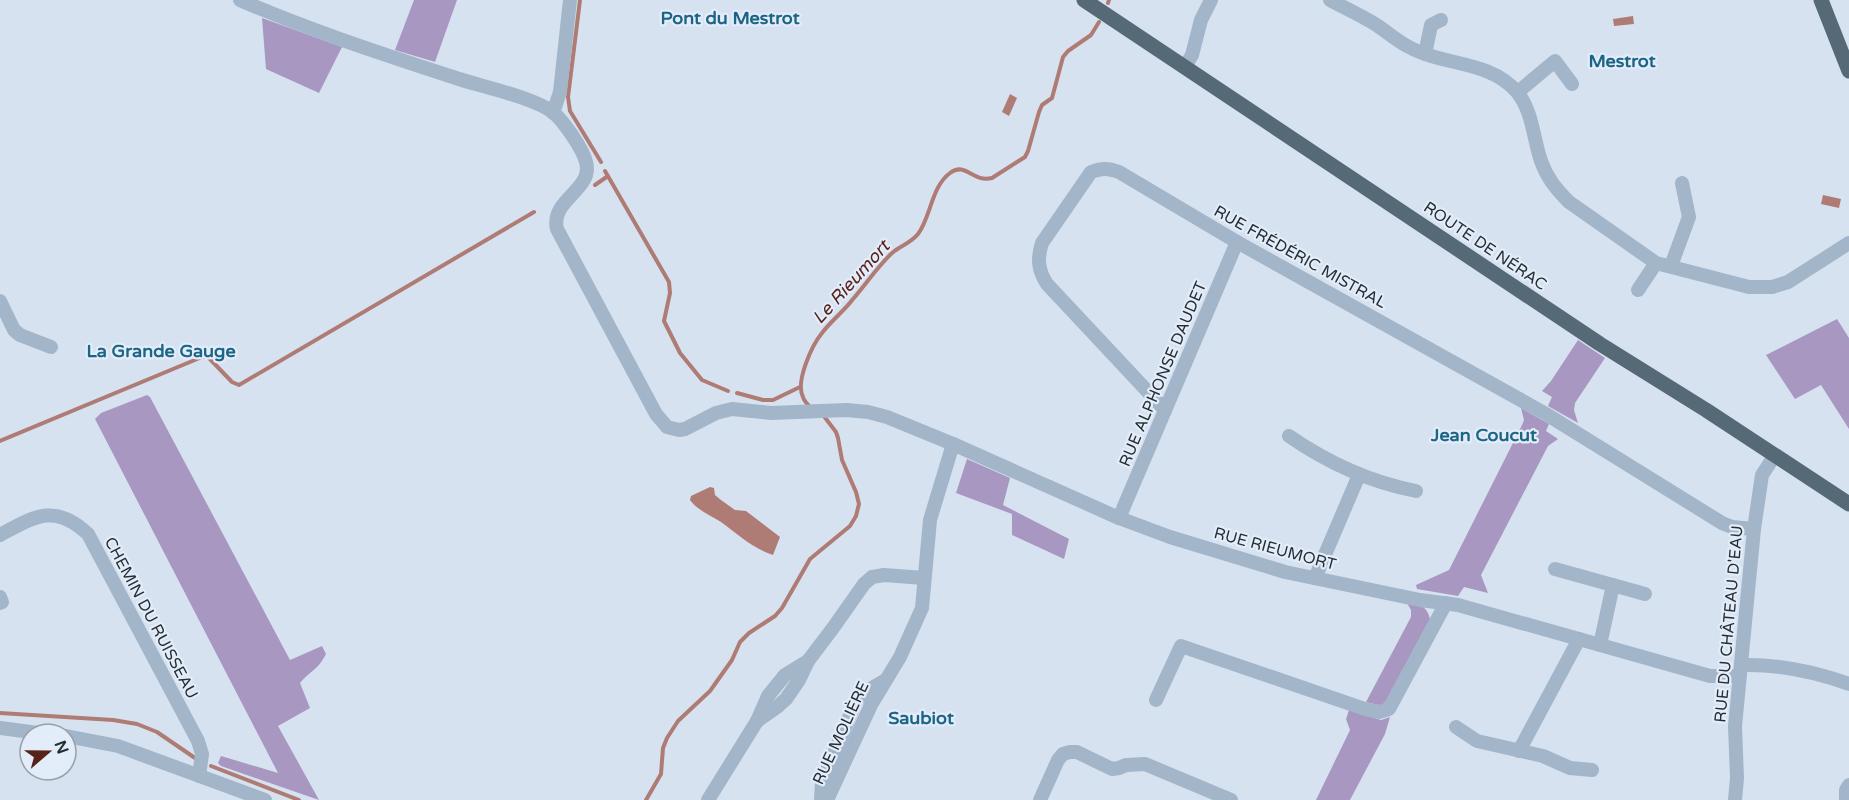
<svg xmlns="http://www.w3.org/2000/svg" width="1849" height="800" font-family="'Varela Round',sans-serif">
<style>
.green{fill:#a897c0}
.water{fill:#af7c75}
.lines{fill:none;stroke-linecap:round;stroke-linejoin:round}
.stream{stroke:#af7c75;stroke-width:4}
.minor{stroke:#a3b5c9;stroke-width:14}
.major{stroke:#566977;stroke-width:15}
.labels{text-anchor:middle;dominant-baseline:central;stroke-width:4.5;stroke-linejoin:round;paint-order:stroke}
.street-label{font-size:16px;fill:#252e34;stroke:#e3ecf9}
.neighbourhood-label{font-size:18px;font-weight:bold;fill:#1d6585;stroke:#e3ecf9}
.water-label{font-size:18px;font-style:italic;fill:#56221a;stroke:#e3ecf9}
</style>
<rect width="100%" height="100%" fill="#d7e2f1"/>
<g class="green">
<polygon points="414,0 457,0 435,62 395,50"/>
<polygon points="262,18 342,47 319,93 266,69"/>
<polygon points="1837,319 1849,338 1849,429 1821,385 1795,399 1766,355"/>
<polygon points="1578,340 1605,358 1575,403 1574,410 1578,423 1548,406 1552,397 1542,391 1551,381"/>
<path d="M147,395L150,397L290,660L322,646L326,654C317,671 311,670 300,683L310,708L278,726L319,800L221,766L218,763L221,756L278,773L95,419L101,413Z"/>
<polygon points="1521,408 1549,424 1546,431 1558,439 1548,446 1481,575 1488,593 1464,587 1458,596 1417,589 1416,585 1449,570 1522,425 1524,420"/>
<polygon points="967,459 1010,478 1003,505 1069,539 1064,559 1012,535 1012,514 956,493"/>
<path d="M1407,603C1419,605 1427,605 1430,619L1386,701L1382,706L1366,702L1411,617V610Z"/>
<polygon points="1349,710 1381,720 1390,717 1385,734 1350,800 1316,800 1350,730 1346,719"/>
</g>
<g class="water">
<polygon points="1633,16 1634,24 1614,26 1613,19"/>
<polygon points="1010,94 1017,98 1009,116 1002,112"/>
<polygon points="1823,195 1841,199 1839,208 1821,204"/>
<path d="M710,487L714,488L715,495L721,500L735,510L746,511L780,537L773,555C754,549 737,534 721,522C710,515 697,510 690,500L691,496Z"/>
</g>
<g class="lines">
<g class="stream">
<polyline points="580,0 568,97 570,111 601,162"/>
<polyline points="1108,3 1109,0"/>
<polyline points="605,171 669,282 670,293 664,321 680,353 702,380 728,391"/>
<polyline points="595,185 608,176"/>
<polyline points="737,393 763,400 773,400 800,387"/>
<path d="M811,408C808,405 804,401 803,397C795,382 812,345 822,333C831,321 844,311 853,299C866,284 878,266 892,253C900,246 911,243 918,234C931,217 931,187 950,173C966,161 972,183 992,178L1025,157L1028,151L1039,112L1042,105L1052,98L1063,57L1068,51L1091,35L1099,22"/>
<polyline points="0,441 202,357 208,357 232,382 239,385 534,212"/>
<polyline points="0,713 113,720 137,724 157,732 195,758"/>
<polyline points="211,766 299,800"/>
<polyline points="646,800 661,774 663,748 667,738 678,721 710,691 732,660 740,642 749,633 775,616 782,608 810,559 850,526 856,516 859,504 856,492 842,460 838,438 836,432 823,415"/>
</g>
<g class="minor">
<path d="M240,0C311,31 386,55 459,79C484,87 535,98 554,113C564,122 583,149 586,162C594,190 550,199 557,229L656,414L667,427L679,430L685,429L716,413L732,409L771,413L847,410L868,412L887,417L953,444L1119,518L1170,537L1285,572L1420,600L1458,605L1710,676H1739"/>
<path d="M1330,0C1345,8 1360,15 1375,24C1386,31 1397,41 1409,47C1443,66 1490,60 1517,92C1533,112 1533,138 1541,161C1547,178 1556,189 1569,202L1656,263L1749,287H1772L1788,282L1849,243"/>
<polyline points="1425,54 1431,25 1441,20"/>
<polyline points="1185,67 1192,55 1201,20 1211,0"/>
<polyline points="1518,92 1555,61 1572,84"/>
<polyline points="553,113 560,92 570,0"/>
<polyline points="1671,266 1689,217 1682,183"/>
<polyline points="1638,290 1656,263"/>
<polyline points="0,301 14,330 20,335 51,347"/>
<path d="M1165,410L1047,284C1038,270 1037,259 1042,243L1091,172C1102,168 1108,168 1119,172L1237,242L1546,414L1722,523L1732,527L1754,529"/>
<path d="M1289,436C1328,463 1370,482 1416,491"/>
<polyline points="1119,518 1237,242"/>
<path d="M0,535C35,516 55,503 88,534L198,741L202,754L199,776"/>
<polyline points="1555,569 1645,594"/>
<polyline points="1315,578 1359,475"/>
<polyline points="0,597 2,602 0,603"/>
<polyline points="1600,645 1613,585"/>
<path d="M1741,665C1778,664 1813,671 1849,684"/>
<polyline points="1156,700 1181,646 1365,709 1379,712 1389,709 1446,603"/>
<polyline points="757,721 777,707 786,699 799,680 808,661 833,628 864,584 872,577 884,575 924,578"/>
<polyline points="1456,727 1477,741 1543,756 1570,768 1592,770"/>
<polyline points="0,728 46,734"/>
<polyline points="66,736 118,746 265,800"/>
<polyline points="1519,751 1579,639"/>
<polyline points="708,800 757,721 768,696 785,675 808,661"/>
<polyline points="821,800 822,782 856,701 865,692 884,681"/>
<polyline points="827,800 871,705 900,657 922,608 930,520 953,444"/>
<polyline points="1040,800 1058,760 1063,754 1070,752 1077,752 1112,769 1119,768 1126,765 1145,764 1231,800"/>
<polyline points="1735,800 1737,778 1735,726 1754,529 1762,475 1775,455"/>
<polyline points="1846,800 1846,790 1849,785"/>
</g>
<g class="major">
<polyline points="1084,0 1600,344 1706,410 1849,504"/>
<polyline points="1821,0 1849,71"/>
</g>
</g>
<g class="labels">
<g class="street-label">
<text transform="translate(1485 246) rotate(34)">ROUTE DE NÉRAC</text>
<text transform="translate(1300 257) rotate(29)">RUE FRÉDÉRIC MISTRAL</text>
<text transform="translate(1163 374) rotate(-67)">RUE ALPHONSE DAUDET</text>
<text transform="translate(1275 549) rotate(15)">RUE RIEUMORT</text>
<text transform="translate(151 618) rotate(62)">CHEMIN DU RUISSEAU</text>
<text transform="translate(1729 624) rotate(-85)">RUE DU CHÂTEAU D'EAU</text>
<text transform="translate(841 733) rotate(-65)">RUE MOLIÈRE</text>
</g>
<g class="neighbourhood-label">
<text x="730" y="18">Pont du Mestrot</text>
<text x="1622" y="61">Mestrot</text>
<text x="161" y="351">La Grande Gauge</text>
<text x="1484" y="435">Jean Coucut</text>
<text x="921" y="718">Saubiot</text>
</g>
<g class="water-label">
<text transform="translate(851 282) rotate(-48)">Le Rieumort</text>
</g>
</g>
<g transform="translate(48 752) rotate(70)"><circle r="28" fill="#e3ecf9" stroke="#97a0aa" stroke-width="1.5"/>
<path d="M0-4.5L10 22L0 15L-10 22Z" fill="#56221a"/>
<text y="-9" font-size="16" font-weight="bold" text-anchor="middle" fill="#252e34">N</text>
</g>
</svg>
